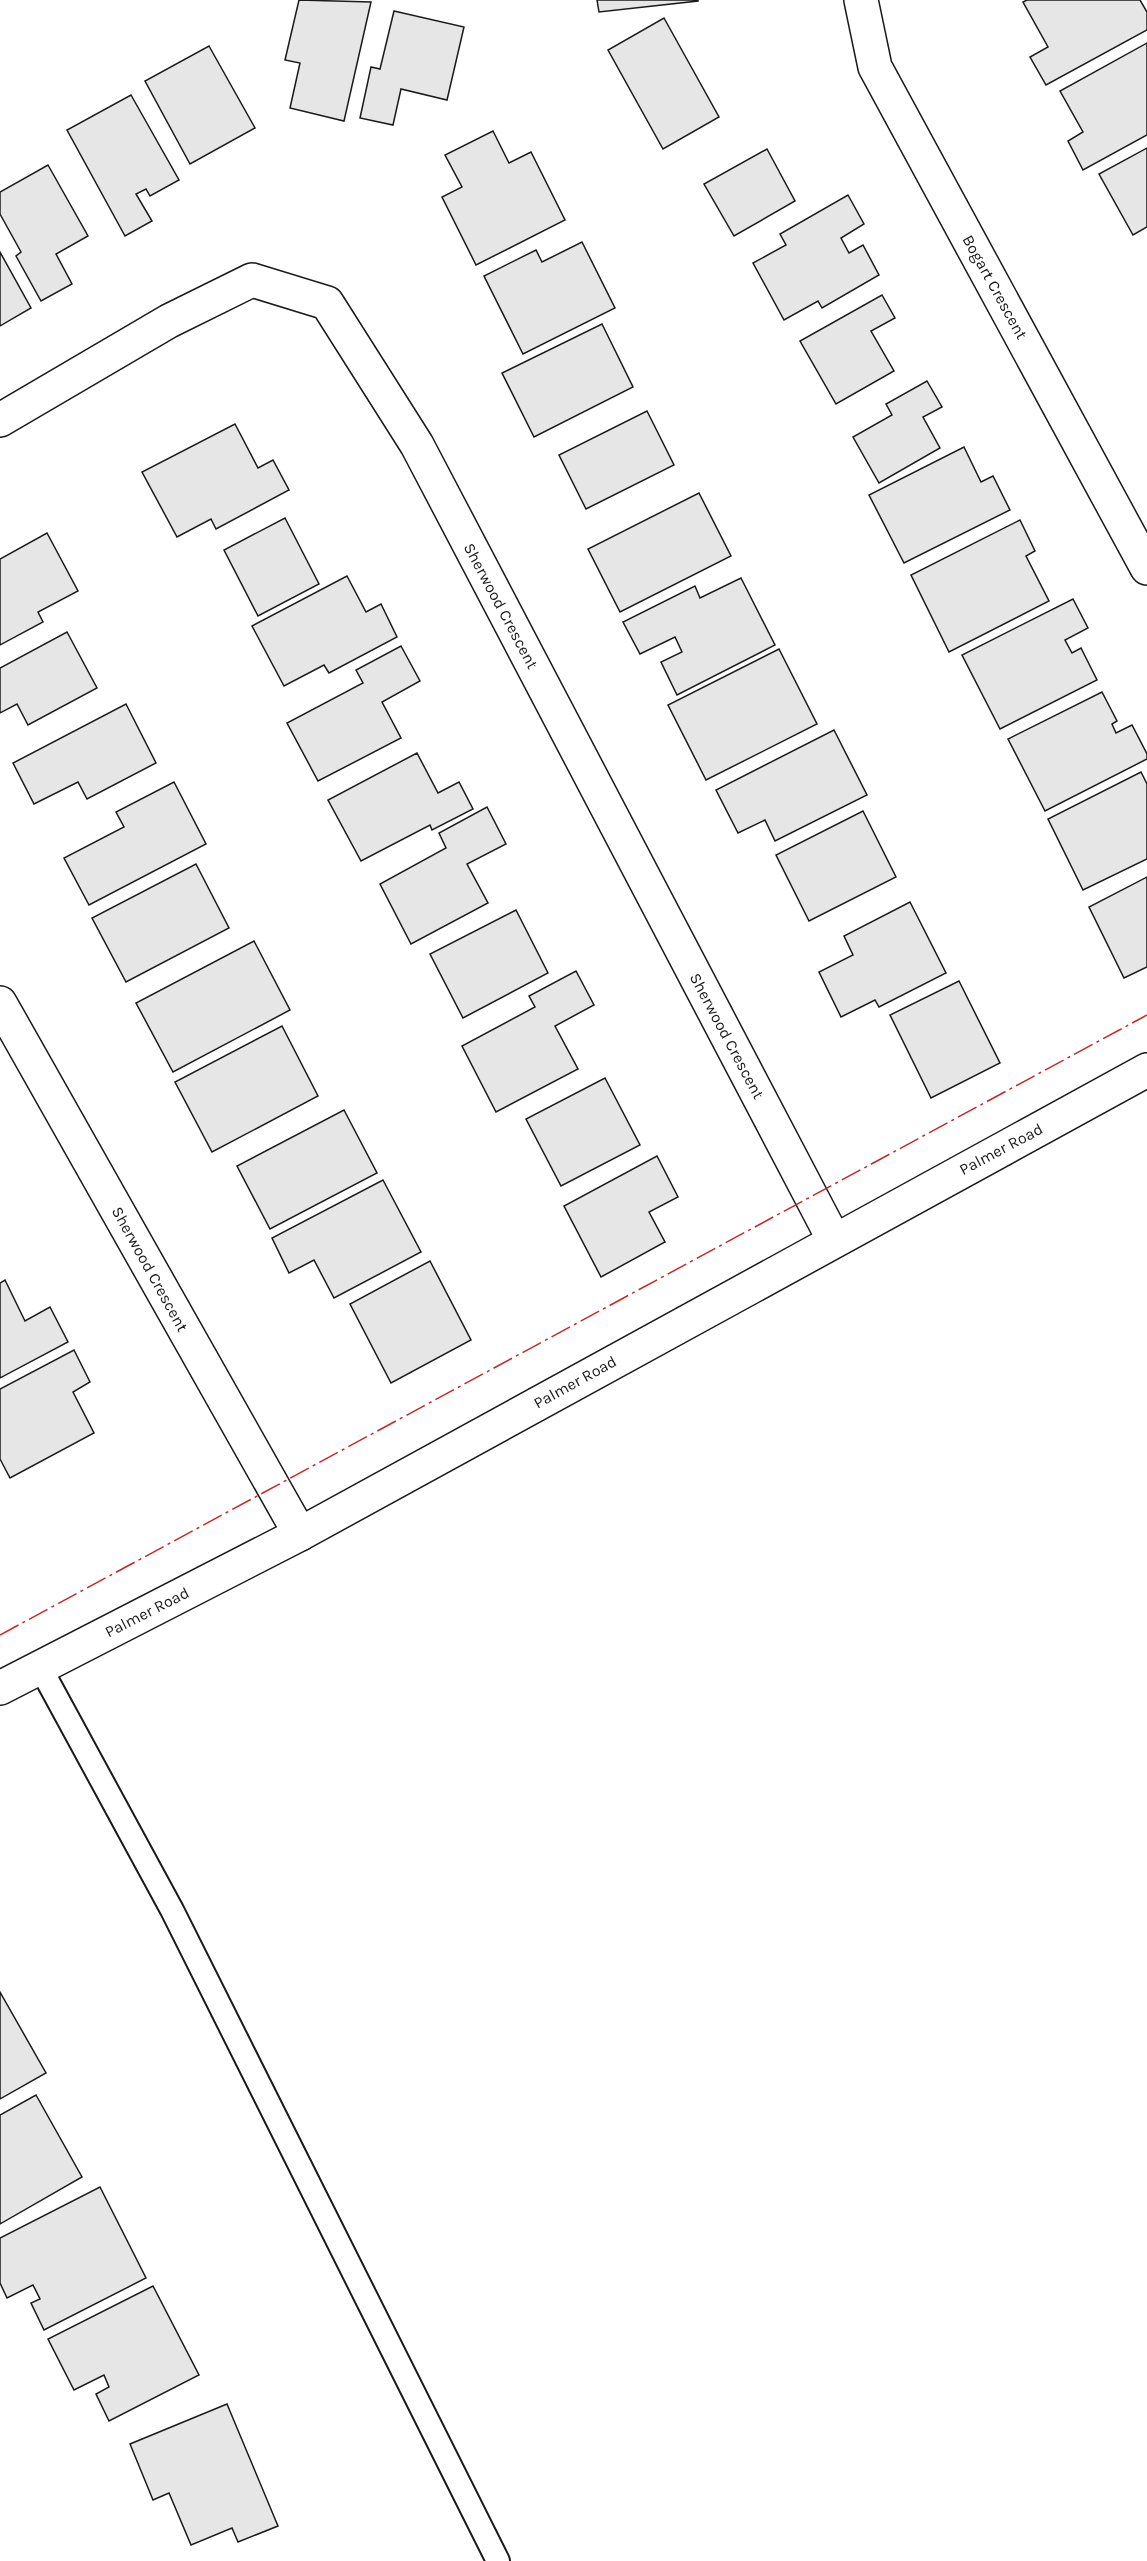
<svg xmlns="http://www.w3.org/2000/svg" width="1147" height="2561" font-family="Karla,sans-serif">
<style>
.building{fill:#e6e6e6;stroke:#1a1a1a;stroke-width:1.5}
.lines{fill:none;stroke-linecap:round;stroke-linejoin:round}
.service-casing{stroke:#1a1a1a;stroke-width:26}
.minor-casing{stroke:#1a1a1a;stroke-width:36}
.tertiary-casing{stroke:#1a1a1a;stroke-width:36}
.service{stroke:#fff;stroke-width:22}
.minor{stroke:#fff;stroke-width:33}
.tertiary{stroke:#fff;stroke-width:33}
.power{stroke:#c62828;stroke-width:1.5;stroke-dasharray:21 4.5 3 4.5;stroke-linecap:butt}
.labels{text-anchor:middle;dominant-baseline:central;stroke-width:4.5;stroke-linejoin:round;paint-order:stroke}
.street-label{font-size:16px;fill:#1a1a1a;stroke:#fff}
</style>
<rect width="100%" height="100%" fill="#fff"/>
<g class="building">
<polygon points="299,0 371,2 344,121 290,108 300,63 285,60"/>
<polygon points="597,0 698,0 698,1 599,12"/>
<polygon points="1027,0 1140,0 1147,12 1147,30 1046,85 1030,57 1048,47 1023,2"/>
<polygon points="394,11 464,27 447,100 401,89 393,125 360,118 371,67 380,69"/>
<polygon points="664,18 719,117 663,149 608,50"/>
<polygon points="1147,43 1147,135 1083,170 1068,141 1083,132 1060,91"/>
<polygon points="209,46 255,128 190,164 145,81"/>
<polygon points="131,95 179,180 150,196 146,189 136,194 152,221 125,236 67,130"/>
<polygon points="493,131 509,163 531,152 565,220 476,265 442,197 462,187 445,155"/>
<polygon points="1147,148 1147,227 1133,235 1099,174"/>
<polygon points="767,149 795,201 734,236 704,184"/>
<polygon points="48,165 88,236 56,254 72,284 41,301 16,256 21,252 0,214 0,192"/>
<polygon points="848,195 864,224 841,238 849,253 863,245 879,275 822,308 818,301 784,320 753,263 786,245 780,234"/>
<polygon points="582,242 615,308 523,354 484,276 536,250 542,262"/>
<polygon points="0,252 31,308 0,326"/>
<polygon points="882,295 895,318 871,331 894,371 836,404 800,341"/>
<polygon points="602,324 633,387 534,437 502,373"/>
<polygon points="927,381 942,407 923,417 940,448 879,483 853,437 892,415 886,404"/>
<polygon points="647,411 674,465 586,509 559,455"/>
<polygon points="235,424 258,468 273,460 289,490 216,529 211,519 177,537 142,472"/>
<polygon points="964,447 981,482 993,476 1010,510 904,563 869,495"/>
<polygon points="699,493 731,556 620,612 588,549"/>
<polygon points="285,518 319,584 258,616 224,550"/>
<polygon points="1020,520 1035,551 1026,556 1049,601 949,652 911,575"/>
<polygon points="47,533 78,591 38,612 43,622 0,645 0,559"/>
<polygon points="347,576 366,612 381,604 397,637 329,673 324,665 284,686 252,626"/>
<polygon points="741,578 775,645 677,695 661,662 682,652 675,637 640,654 623,622 695,586 700,598"/>
<polygon points="1073,599 1088,628 1065,640 1072,653 1081,648 1097,680 1000,729 962,655"/>
<polygon points="67,632 97,688 28,725 17,704 0,713 0,668"/>
<polygon points="401,646 420,681 382,702 401,738 318,781 287,723 363,683 356,670"/>
<polygon points="779,649 817,724 706,780 668,705"/>
<polygon points="1102,692 1117,721 1112,724 1116,733 1132,725 1147,754 1147,759 1045,811 1008,739"/>
<polygon points="126,704 156,763 87,799 78,782 34,804 13,763"/>
<polygon points="834,730 867,795 775,841 765,820 738,833 716,790"/>
<polygon points="417,753 438,793 459,782 473,809 432,830 430,825 361,861 328,800"/>
<polygon points="1141,772 1147,784 1147,859 1083,890 1048,819"/>
<polygon points="174,782 206,844 89,905 64,858 124,827 116,812"/>
<polygon points="487,807 506,844 467,864 488,903 411,944 380,884 446,848 439,833"/>
<polygon points="863,811 896,877 809,921 776,855"/>
<polygon points="196,864 229,928 126,982 92,918"/>
<polygon points="1147,877 1147,967 1124,978 1089,907"/>
<polygon points="910,902 946,973 879,1007 875,1000 841,1017 819,972 853,955 844,936"/>
<polygon points="516,910 548,973 463,1018 430,954"/>
<polygon points="254,941 290,1010 173,1072 136,1003"/>
<polygon points="576,971 594,1005 555,1026 578,1069 496,1112 462,1046 535,1007 529,996"/>
<polygon points="959,981 1000,1063 931,1098 890,1015"/>
<polygon points="282,1026 318,1096 212,1152 175,1082"/>
<polygon points="605,1078 640,1145 561,1186 526,1119"/>
<polygon points="344,1110 377,1173 270,1229 237,1166"/>
<polygon points="657,1156 678,1197 649,1212 665,1242 601,1277 564,1206"/>
<polygon points="383,1180 421,1252 334,1298 314,1260 289,1273 272,1238"/>
<polygon points="430,1261 471,1340 391,1383 350,1304"/>
<polygon points="5,1280 25,1321 50,1307 68,1342 0,1378 0,1283"/>
<polygon points="74,1350 90,1382 73,1392 94,1433 10,1478 0,1459 0,1389"/>
<polygon points="0,1992 46,2073 0,2099"/>
<polygon points="36,2095 82,2177 0,2224 0,2115"/>
<polygon points="100,2187 146,2278 44,2330 31,2303 40,2299 33,2285 7,2298 0,2283 0,2238"/>
<polygon points="153,2286 199,2375 109,2421 96,2394 109,2387 104,2375 74,2390 48,2339"/>
<polygon points="227,2404 278,2526 238,2542 232,2528 191,2545 169,2493 153,2500 130,2444"/>
</g>
<g class="lines">
<defs>
<polyline id="service" points="40,1667 172,1910 498,2561"/>
<g id="minor">
<polyline points="861,0 875,67 1147,568"/>
<polyline points="0,420 169,321 252,280 327,303 417,445 834,1240"/>
<polyline points="0,1003 300,1534"/>
</g>
<polyline id="tertiary" points="0,1688 300,1534 1147,1070"/>
</defs>
<use href="#service" class="service-casing"/>
<use href="#minor" class="minor-casing"/>
<use href="#tertiary" class="tertiary-casing"/>
<use href="#service" class="service"/>
<use href="#minor" class="minor"/>
<use href="#tertiary" class="tertiary"/>
<polyline class="power" points="0,1635 1147,1015"/>
</g>
<g class="labels">
<g class="street-label">
<text transform="translate(995 287) rotate(61)">Bogart Crescent</text>
<text transform="translate(501 606) rotate(62)">Sherwood Crescent</text>
<text transform="translate(727 1036) rotate(62)">Sherwood Crescent</text>
<text transform="translate(1001 1149) rotate(-28)">Palmer Road</text>
<text transform="translate(150 1269) rotate(61)">Sherwood Crescent</text>
<text transform="translate(575 1382) rotate(-29)">Palmer Road</text>
<text transform="translate(147 1612) rotate(-27)">Palmer Road</text>
</g>
</g>
</svg>
